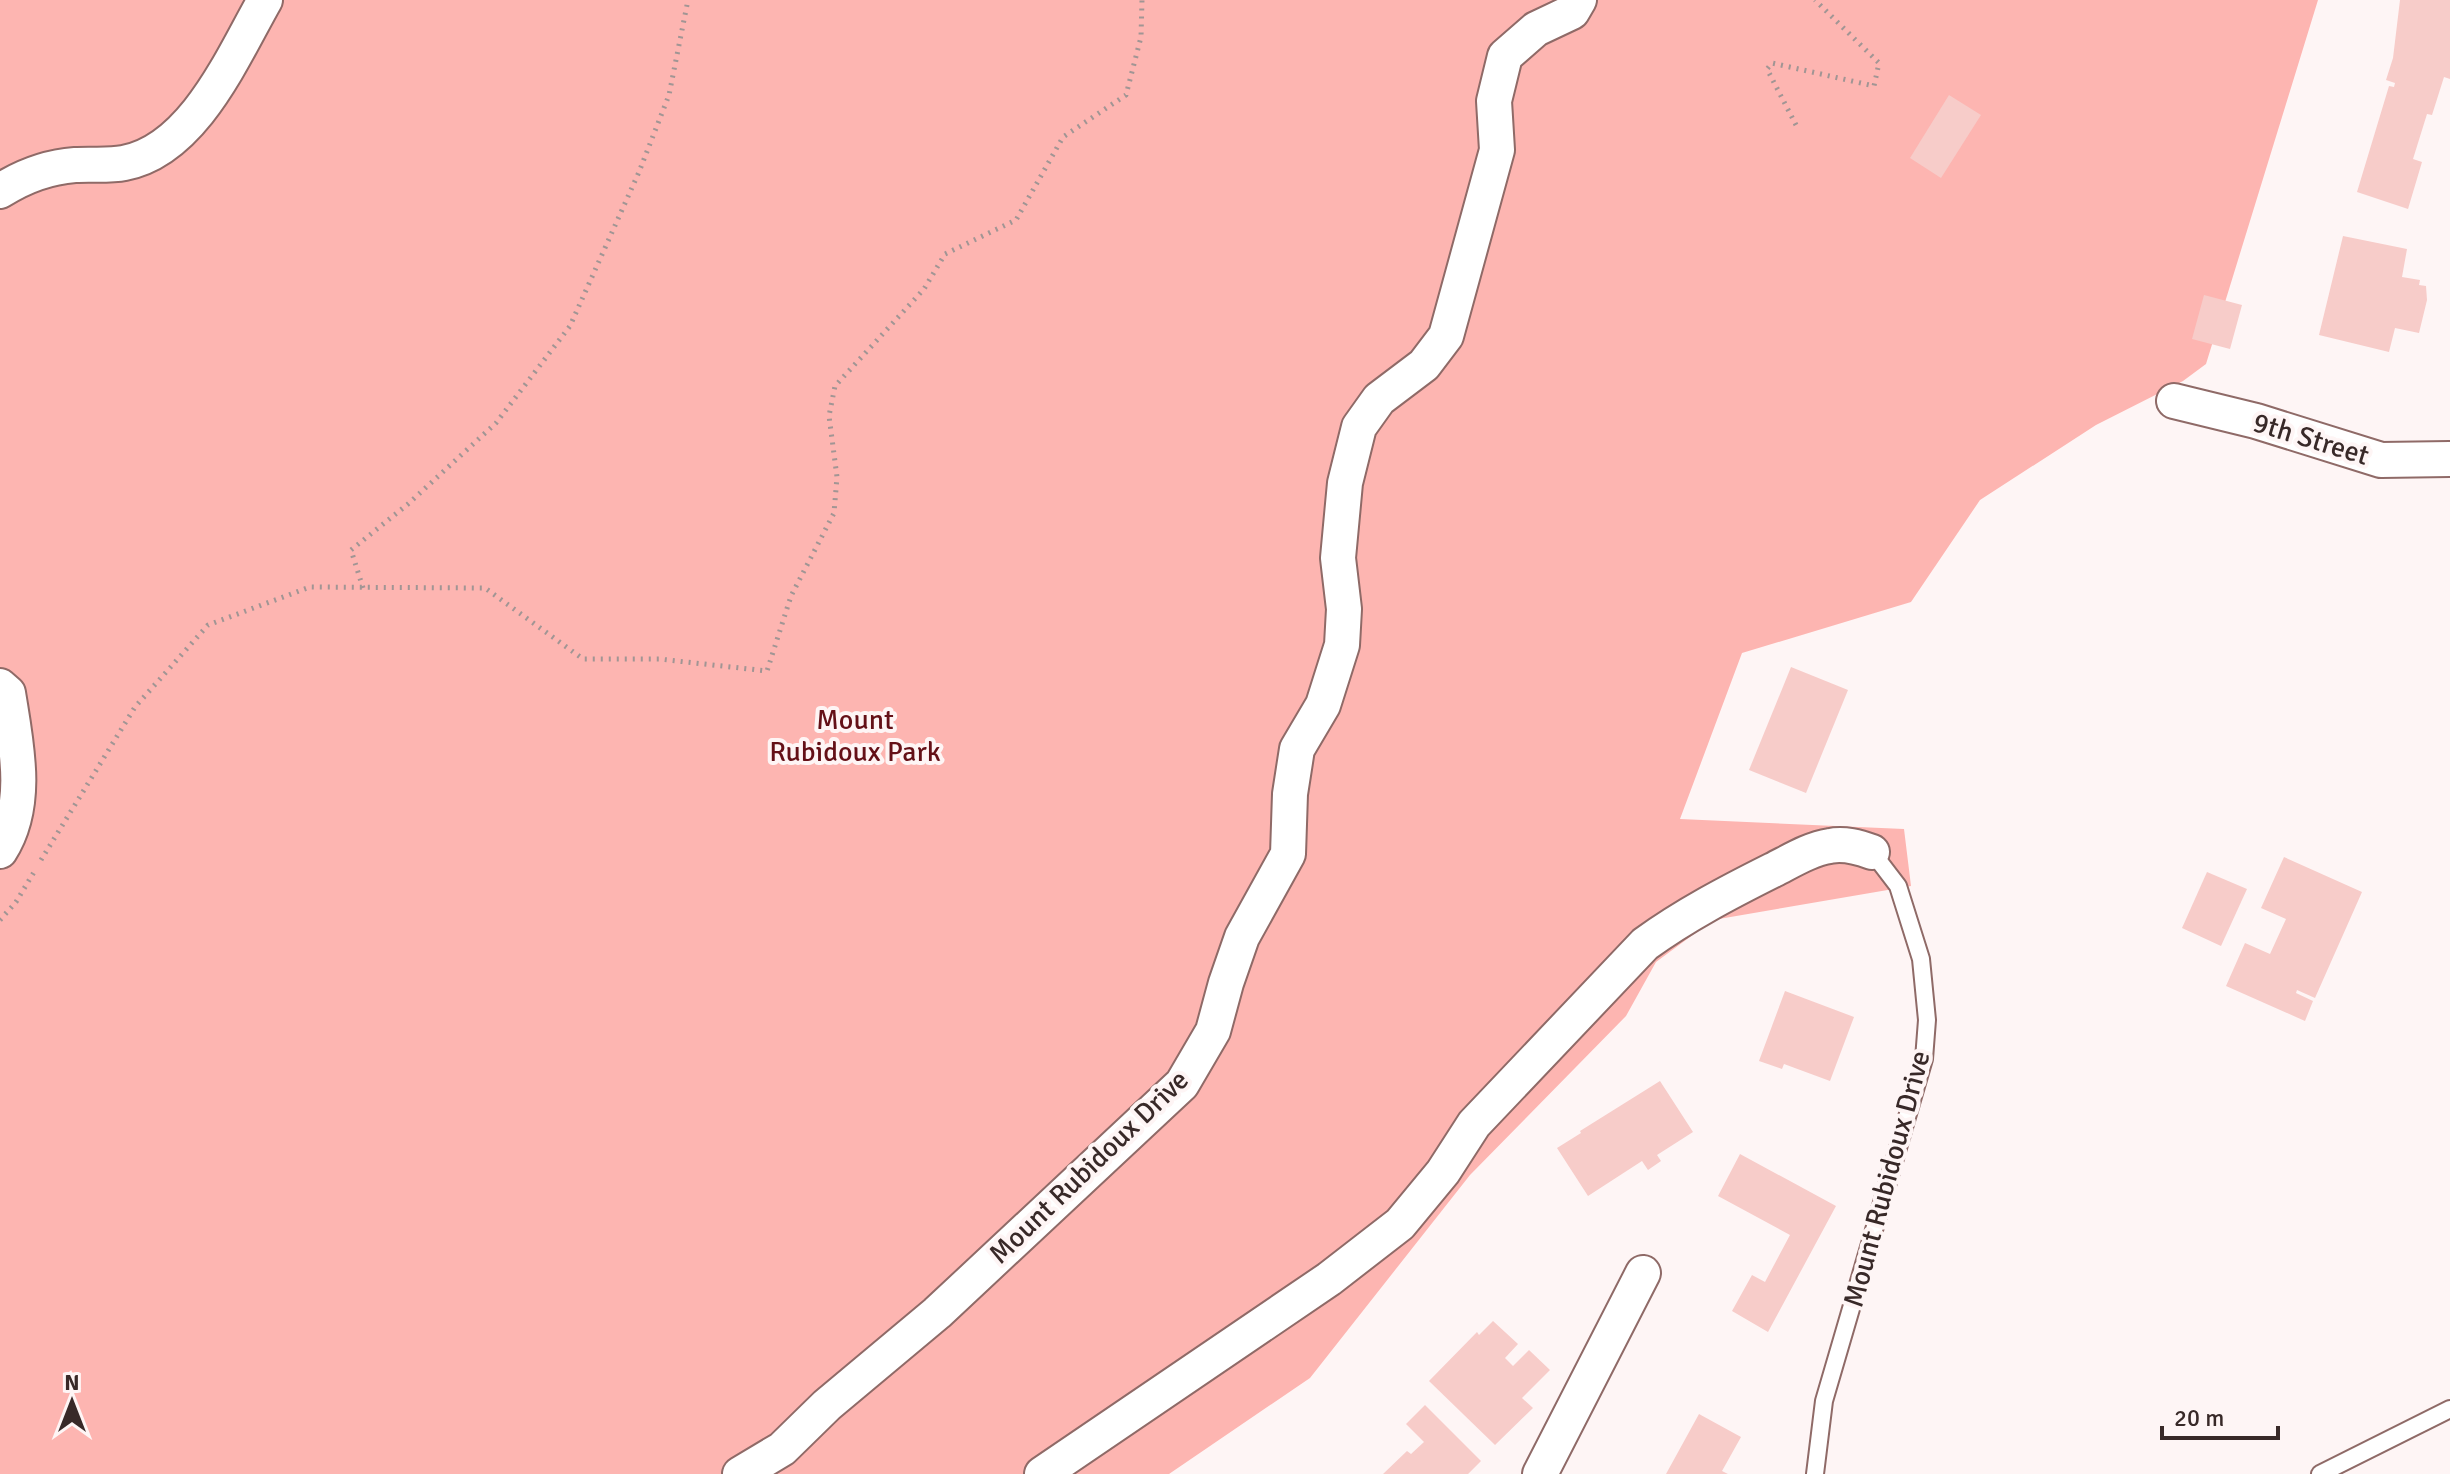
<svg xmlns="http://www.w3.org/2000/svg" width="2450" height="1474" font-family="Signika,sans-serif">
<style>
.green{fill:#fdb5b1}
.building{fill:#f7ccc9}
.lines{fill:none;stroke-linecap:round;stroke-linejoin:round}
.lane-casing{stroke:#8f6a67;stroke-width:20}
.street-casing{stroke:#8f6a67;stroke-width:38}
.path{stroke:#a19594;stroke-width:5;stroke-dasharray:2 6;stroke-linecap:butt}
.lane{stroke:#fff;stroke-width:16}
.street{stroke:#fff;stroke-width:34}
.labels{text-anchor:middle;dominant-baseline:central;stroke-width:8;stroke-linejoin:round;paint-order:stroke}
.street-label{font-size:28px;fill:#382928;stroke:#fef5f5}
.park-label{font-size:28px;fill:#641017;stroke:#fef5f5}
</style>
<rect width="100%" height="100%" fill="#fef5f5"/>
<polygon class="green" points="0,0 2318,0 2206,364 2183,381 2096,425 1980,500 1911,602 1742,653 1680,819 1904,829 1911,886 1713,920 1656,962 1626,1016 1470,1175 1310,1378 1169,1474 0,1474"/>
<g class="building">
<polygon points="2400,0 2450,0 2450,79 2444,77 2432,115 2427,114 2413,159 2422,162 2408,209 2357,192 2389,86 2394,87 2395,83 2386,80 2393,58"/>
<polygon points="1949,95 1981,115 1941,178 1910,158"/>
<polygon points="2343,236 2407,249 2402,277 2420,280 2419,285 2426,286 2427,300 2419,333 2395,328 2389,352 2319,335"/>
<polygon points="2204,295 2242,305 2230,349 2192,339"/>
<polygon points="1791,667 1848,690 1806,793 1749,770"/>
<polygon points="2284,857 2362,892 2315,998 2297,990 2296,993 2313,1001 2305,1021 2226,986 2245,943 2270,954 2286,919 2261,908"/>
<polygon points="2207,872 2247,889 2221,946 2182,928"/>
<polygon points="1785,991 1854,1017 1830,1081 1784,1064 1782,1069 1759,1061"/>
<polygon points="1660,1081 1693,1132 1657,1155 1661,1161 1648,1170 1642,1161 1588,1196 1557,1148 1581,1133 1580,1131"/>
<polygon points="1740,1154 1836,1206 1768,1332 1732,1311 1752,1275 1765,1282 1790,1235 1718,1196"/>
<polygon points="1493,1321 1518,1344 1505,1358 1513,1366 1529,1350 1550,1370 1522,1398 1533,1408 1495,1445 1429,1381 1477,1332 1479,1335"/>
<polygon points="1425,1405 1481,1461 1468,1474 1383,1474 1407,1451 1411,1454 1424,1442 1406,1424"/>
<polygon points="1699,1414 1741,1437 1722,1471 1728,1474 1666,1474"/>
</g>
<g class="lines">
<defs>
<g id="lane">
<polyline points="1815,1474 1824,1401 1924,1059 1927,1020 1921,959 1898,886 1872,852"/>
<polyline points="2320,1474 2450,1409"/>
</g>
<g id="street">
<path d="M0,191C22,177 48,167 75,165C91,164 109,166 124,163C194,150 233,56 265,0"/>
<polyline points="2174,401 2256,421 2381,460 2450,459"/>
<path d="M0,686L8,693C16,743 30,805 0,851"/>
<polyline points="740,1474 782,1449 827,1405 937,1313 1182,1084 1213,1031 1226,983 1242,937 1288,854 1290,794 1297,749 1323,705 1342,645 1344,609 1338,558 1345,483 1359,427 1379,399 1424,365 1446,336 1497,150 1494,101 1505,56 1536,29 1572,12 1579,0"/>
<path d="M1042,1474L1329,1279L1400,1224L1443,1172L1474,1124L1645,944C1685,915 1729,892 1773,870C1791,861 1810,849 1830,846C1844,843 1858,847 1872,852"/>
<polyline points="1540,1474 1643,1273"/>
</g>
</defs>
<use href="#lane" class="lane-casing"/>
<use href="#street" class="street-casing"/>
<g class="path">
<polyline points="1796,125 1767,69 1772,63 1874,86 1879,63 1815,0"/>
<polyline points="363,588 351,550 408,504 496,423 570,326 639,172 669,95 688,0"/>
<polyline points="41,860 135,707 208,625 310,587 485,588 583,659 659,659 767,671 791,596 834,513 837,477 829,416 835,386 924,289 945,254 1016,220 1063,137 1126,95 1141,37 1142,0"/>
<polyline points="0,920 16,902 34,872"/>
</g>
<use href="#lane" class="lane"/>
<use href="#street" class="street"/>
</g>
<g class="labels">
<g class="street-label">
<text transform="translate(2311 439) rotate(17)">9th Street</text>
<text transform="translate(1089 1167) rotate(-44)">Mount Rubidoux Drive</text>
<text transform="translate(1887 1179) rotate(-75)">Mount Rubidoux Drive</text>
</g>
<g class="park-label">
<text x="855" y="720">Mount<tspan x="855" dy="32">Rubidoux Park</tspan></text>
</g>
</g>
<g transform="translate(72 1402)" stroke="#fef5f5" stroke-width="6" paint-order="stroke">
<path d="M0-6L14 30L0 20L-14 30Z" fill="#382928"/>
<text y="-12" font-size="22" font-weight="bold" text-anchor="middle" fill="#382928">N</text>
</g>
<path d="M2162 1426v12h116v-12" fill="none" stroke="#382928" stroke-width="4"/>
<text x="2174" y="1426" font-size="24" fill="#382928" stroke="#fef5f5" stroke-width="6" paint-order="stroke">20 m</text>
</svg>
